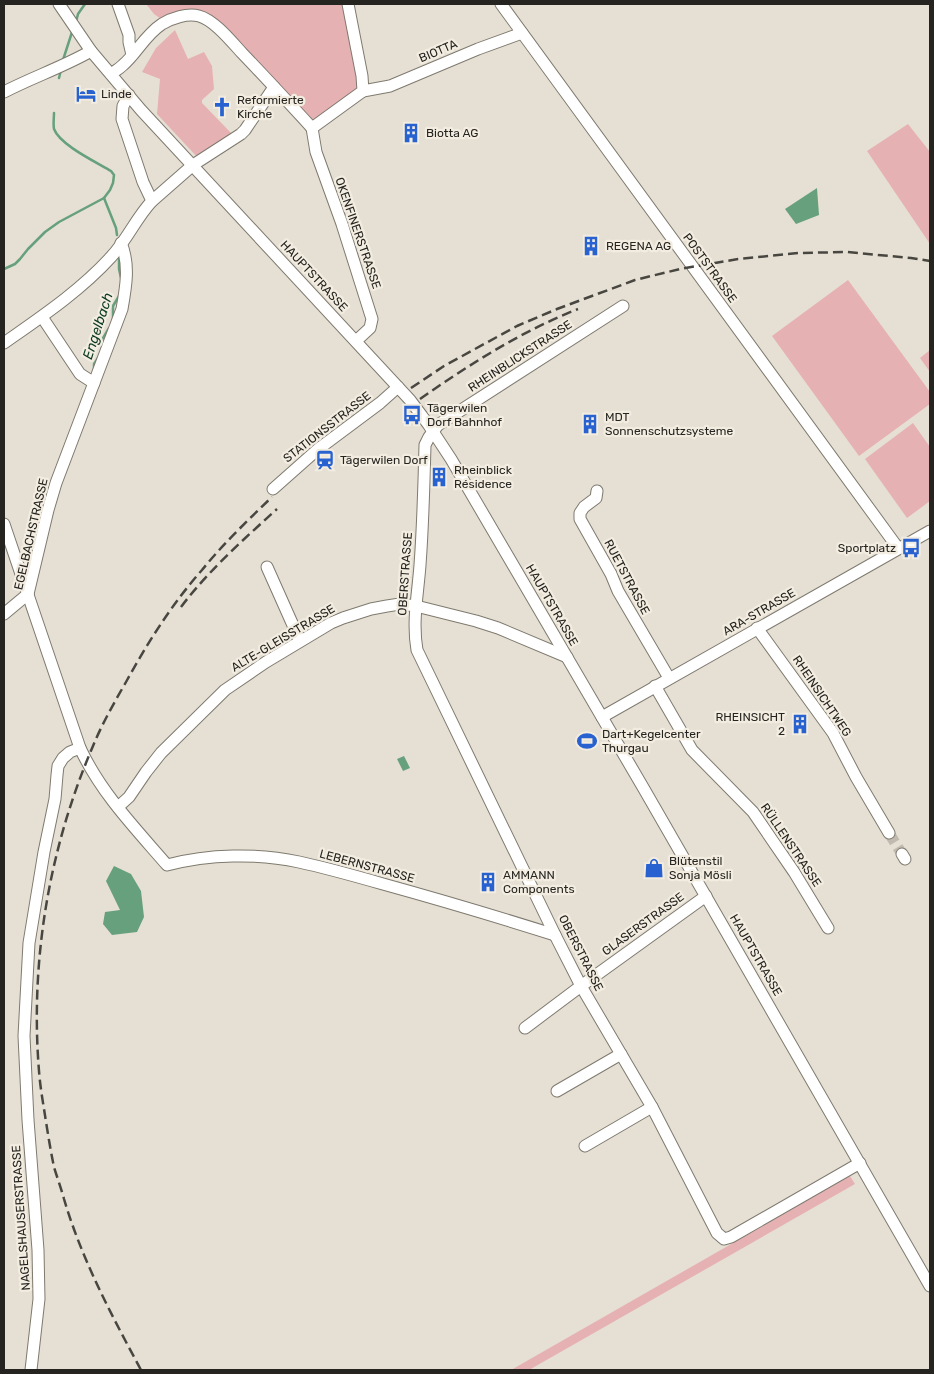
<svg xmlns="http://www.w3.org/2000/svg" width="934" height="1374" font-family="Rubik,sans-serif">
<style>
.green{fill:#e6b1b3}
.water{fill:#66a07c}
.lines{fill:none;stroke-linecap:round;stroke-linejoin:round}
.stream{stroke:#66a07c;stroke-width:2.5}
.minor-tunnel{stroke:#c0bab0;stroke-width:11;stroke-dasharray:11 5.5;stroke-linecap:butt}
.minor-casing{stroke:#7f7a6f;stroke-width:13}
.minor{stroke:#fff;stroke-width:11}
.rail{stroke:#484640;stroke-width:2.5;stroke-dasharray:10 5;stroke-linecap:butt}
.labels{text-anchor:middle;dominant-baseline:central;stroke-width:4.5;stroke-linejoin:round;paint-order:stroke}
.street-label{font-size:12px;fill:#262420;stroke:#f3ede1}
.poi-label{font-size:12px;fill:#262420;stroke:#f3ede1;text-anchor:start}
.water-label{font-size:14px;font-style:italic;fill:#0a3a22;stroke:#f3ede1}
</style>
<rect width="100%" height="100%" fill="#e6e0d4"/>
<g class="green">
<polygon points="146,4 348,4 363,91 312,128 218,21 161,19 154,14"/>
<polygon points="175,30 188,59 204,52 212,66 214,89 202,100 202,103 233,135 199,159 157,114 160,79 142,72 156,48"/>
<polygon points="908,124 930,152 930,244 867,151"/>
<polygon points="848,280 930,392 930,404 859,456 772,336"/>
<polygon points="930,350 930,372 920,358"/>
<polygon points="913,423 930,447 930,501 907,518 865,459"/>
<polygon points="850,1176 855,1184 529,1370 511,1370"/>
</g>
<g class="water">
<polygon points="817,188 819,215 796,224 785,209"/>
<polygon points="404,756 410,768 403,771 397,759"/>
<polygon points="114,866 131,874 141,891 144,917 137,932 112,935 103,924 105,912 120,910 106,881"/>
</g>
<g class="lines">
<g class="stream">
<polyline points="76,22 78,14 85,4"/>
<polyline points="63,60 73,29"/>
<polyline points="59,78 61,70"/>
<polyline points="104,198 116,228 117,235"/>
<polyline points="119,257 119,269 121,278"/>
<path d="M4,269L15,264L20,259L28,249L45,232L59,222L104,198L110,190L113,183L114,175L111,171C96,162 60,145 54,129C53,124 54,118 54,113"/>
<polyline points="113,319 113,306 119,296"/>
<polyline points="102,348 102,340 109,328"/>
<polyline points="94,371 94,364 98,358"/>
</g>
<polyline class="minor-tunnel" points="889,833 902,854"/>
<defs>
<g id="minor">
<polyline points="59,4 91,51 141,110 410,400 428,424 451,459 644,789 930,1286"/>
<polyline points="118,4 129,35 129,42 132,55"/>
<polyline points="501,4 898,548"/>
<path d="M111,74C115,71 119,69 123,65C137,53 145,35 162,24C172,18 187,13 199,16C214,20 231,41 242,53C266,78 289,103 312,128"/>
<polyline points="363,91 390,86 478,49 522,33"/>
<path d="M4,92C33,77 63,67 91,51"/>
<polyline points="312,128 316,152 342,224 372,319 370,328 356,341"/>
<polyline points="312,128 363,91 362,76 348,4"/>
<polyline points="152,201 193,165 241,134 245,130 274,87"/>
<path d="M623,306L438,425L429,437L425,445C424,485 423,525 420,565C418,593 412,622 417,650L555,935L581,986L652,1107L717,1233L724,1239L731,1237L860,1163"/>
<polyline points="42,317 80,374 94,383"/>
<path d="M4,343C41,317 80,291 111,257C127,240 136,218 152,201L143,182L122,119L123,106L129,95"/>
<polyline points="273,489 317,450 380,403 398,387"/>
<polyline points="597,491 596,498 584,507 580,513 580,519 611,574 618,591 669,678"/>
<path d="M4,524L80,748C101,793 135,828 167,865C209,854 257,853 299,862C327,868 355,876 383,884C441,900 498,917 555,935"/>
<polyline points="267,567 300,641"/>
<path d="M28,594L48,510L56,483L122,309C126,287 130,264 121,243"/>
<polyline points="4,614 28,594"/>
<polyline points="757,628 833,733 856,777 889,833"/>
<polyline points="655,686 692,750 753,812 794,872 828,928"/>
<polyline points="602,717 930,531"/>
<polyline points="118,807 129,797 146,772 161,753 225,690 266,662 331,623 343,618 371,609 387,606 400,604 416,606 476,621 498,628 567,657"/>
<polyline points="902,854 905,859"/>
<polyline points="525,1028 581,986 706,896"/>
<polyline points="557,1091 621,1054"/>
<polyline points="585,1146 652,1107"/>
<polyline points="31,1370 39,1299 38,1250 28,1120 24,1036 29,943 44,852 55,799 57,775 58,766 63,758 70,752 80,748"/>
</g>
</defs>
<use href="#minor" class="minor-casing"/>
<use href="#minor" class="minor"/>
<g class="rail">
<polyline points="411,388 444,366 517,326 557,309 635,280 680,269 738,259 799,253 847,252 911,258 930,261"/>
<path d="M420,399C470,364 522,331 578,309"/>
<path d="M181,607C208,571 244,539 277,509"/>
<path d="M141,1370C111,1314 82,1260 64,1199C61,1188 57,1177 54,1167C50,1148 47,1128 44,1109C42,1097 40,1084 39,1071C30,961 49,848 93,746C102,724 114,703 126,682C148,642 172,604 202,570C223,544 248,520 272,497"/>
</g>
</g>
<defs>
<symbol id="hotel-bare" viewBox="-9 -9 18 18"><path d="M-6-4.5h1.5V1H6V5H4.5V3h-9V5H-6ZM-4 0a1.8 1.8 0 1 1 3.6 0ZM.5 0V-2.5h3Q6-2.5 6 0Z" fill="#2862d0" stroke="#f3ede1" stroke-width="2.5" paint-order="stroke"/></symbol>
<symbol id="church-bare" viewBox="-9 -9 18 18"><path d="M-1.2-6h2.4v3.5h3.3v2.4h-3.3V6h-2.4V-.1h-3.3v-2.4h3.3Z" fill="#2862d0" stroke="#f3ede1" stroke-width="2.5" paint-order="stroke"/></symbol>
<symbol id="building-bare" viewBox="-9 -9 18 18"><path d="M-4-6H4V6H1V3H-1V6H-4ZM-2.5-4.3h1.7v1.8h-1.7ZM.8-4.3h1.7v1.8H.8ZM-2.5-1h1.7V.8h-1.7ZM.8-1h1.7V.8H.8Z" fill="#2862d0" stroke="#f3ede1" stroke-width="2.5" paint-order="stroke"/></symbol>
<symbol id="bus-bare" viewBox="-9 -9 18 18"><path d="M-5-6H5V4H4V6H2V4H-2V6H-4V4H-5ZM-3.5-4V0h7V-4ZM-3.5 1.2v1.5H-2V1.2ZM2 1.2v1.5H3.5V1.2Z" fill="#2862d0" stroke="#f3ede1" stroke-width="2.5" paint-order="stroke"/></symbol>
<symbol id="station-bare" viewBox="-9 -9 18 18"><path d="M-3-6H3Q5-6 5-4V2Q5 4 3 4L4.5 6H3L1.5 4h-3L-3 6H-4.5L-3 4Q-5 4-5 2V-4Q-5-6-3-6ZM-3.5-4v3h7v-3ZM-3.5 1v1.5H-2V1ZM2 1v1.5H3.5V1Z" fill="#2862d0" stroke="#f3ede1" stroke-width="2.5" paint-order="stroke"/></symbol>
<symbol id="stadium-bare" viewBox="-9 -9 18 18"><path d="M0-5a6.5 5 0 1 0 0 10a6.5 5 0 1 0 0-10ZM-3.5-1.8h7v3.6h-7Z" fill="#2862d0" stroke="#f3ede1" stroke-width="2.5" paint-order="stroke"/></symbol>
<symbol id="shop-bare" viewBox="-9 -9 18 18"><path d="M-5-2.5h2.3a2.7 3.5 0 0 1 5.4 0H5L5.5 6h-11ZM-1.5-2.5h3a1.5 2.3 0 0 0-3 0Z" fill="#2862d0" stroke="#f3ede1" stroke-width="2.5" paint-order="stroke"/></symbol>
</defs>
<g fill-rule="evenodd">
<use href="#hotel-bare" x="72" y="80" width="28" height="28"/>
<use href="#church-bare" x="208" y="93" width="28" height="28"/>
<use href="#building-bare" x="397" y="119" width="28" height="28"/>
<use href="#building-bare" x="577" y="232" width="28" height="28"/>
<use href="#bus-bare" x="398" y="401" width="28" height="28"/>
<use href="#building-bare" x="576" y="410" width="28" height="28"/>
<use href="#station-bare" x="311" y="446" width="28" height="28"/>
<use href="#building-bare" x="425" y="463" width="28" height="28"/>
<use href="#bus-bare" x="897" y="534" width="28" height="28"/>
<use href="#building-bare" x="786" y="710" width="28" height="28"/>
<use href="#stadium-bare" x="573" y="727" width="28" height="28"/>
<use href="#shop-bare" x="640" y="854" width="28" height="28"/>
<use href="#building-bare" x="474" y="868" width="28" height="28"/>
</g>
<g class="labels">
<g class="street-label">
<text transform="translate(438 51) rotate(-23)">BIOTTA</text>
<text transform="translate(358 233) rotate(71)">OKENFINERSTRASSE</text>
<text transform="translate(710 268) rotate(54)">POSTSTRASSE</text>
<text transform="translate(314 276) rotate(47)">HAUPTSTRASSE</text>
<text transform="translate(520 356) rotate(-33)">RHEINBLICKSTRASSE</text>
<text transform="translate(327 427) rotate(-38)">STATIONSSTRASSE</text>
<text transform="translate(31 534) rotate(-77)">EGELBACHSTRASSE</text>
<text transform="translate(405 574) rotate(-86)">OBERSTRASSE</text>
<text transform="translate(627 577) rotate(62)">RUETSTRASSE</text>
<text transform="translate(552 605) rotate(60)">HAUPTSTRASSE</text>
<text transform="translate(759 612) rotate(-30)">ARA-STRASSE</text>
<text transform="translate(283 638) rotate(-31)">ALTE-GLEISSTRASSE</text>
<text transform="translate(822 696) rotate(56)">RHEINSICHTWEG</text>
<text transform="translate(791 845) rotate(56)">RÜLLENSTRASSE</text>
<text transform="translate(367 866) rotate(15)">LEBERNSTRASSE</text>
<text transform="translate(643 924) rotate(-36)">GLASERSTRASSE</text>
<text transform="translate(581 953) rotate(63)">OBERSTRASSE</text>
<text transform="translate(756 955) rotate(60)">HAUPTSTRASSE</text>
<text transform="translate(21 1218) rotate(-94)">NAGELSHAUSERSTRASSE</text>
</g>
<g class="poi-label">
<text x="101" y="94">Linde</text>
<text x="237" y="100">Reformierte<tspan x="237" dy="14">Kirche</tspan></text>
<text x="426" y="133">Biotta AG</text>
<text x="606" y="246">REGENA AG</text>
<text x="427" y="408">Tägerwilen<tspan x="427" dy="14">Dorf Bahnhof</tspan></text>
<text x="605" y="417">MDT<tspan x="605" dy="14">Sonnenschutzsysteme</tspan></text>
<text x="340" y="460">Tägerwilen Dorf</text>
<text x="454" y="470">Rheinblick<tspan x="454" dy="14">Résidence</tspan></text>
<text x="896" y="548" text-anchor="end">Sportplatz</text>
<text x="785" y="717" text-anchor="end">RHEINSICHT<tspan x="785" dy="14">2</tspan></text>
<text x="602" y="734">Dart+Kegelcenter<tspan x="602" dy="14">Thurgau</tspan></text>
<text x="669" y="861">Blütenstil<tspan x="669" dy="14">Sonja Mösli</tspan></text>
<text x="503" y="875">AMMANN<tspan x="503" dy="14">Components</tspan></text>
</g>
<g class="water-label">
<text transform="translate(98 326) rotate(-72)">Engelbach</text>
</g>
</g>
<rect width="934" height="1374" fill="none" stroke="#262420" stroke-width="10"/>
</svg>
